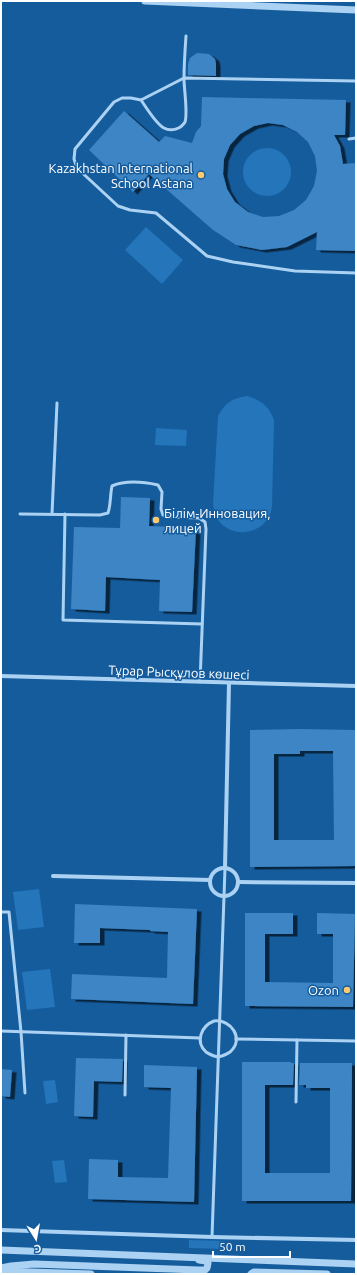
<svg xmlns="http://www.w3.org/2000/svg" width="357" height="1275" font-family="Ubuntu,sans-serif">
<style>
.green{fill:#2475ba}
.building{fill:#3d85c4;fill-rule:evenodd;filter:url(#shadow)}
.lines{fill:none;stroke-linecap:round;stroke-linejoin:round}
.service{stroke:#acd2f3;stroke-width:3}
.minor{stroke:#acd2f3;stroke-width:4}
.tertiary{stroke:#acd2f3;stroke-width:7}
.poi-dot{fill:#ffc96e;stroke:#155c9d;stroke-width:1.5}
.labels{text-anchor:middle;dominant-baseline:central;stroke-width:3;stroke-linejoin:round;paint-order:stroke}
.poi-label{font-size:13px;fill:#fff;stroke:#155c9d;text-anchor:end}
.street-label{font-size:13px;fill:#fff;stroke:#155c9d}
</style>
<defs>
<filter id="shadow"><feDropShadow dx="4.5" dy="2.5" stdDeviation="0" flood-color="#0009"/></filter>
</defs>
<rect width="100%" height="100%" fill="#155c9d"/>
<g class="green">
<circle cx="267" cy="172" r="24"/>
<polygon points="146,227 183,260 162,284 125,250"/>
<path d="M247,396C261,400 269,406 274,420L272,507C271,510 271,514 269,516C260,535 232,538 219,521C215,516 214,510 213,504L218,416C225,403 232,398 247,396Z"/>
<polygon points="156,428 187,430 186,446 155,445"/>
<polygon points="39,889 44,927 18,930 13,892"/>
<polygon points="50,969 55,1007 27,1010 22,972"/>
<polygon points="55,1080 58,1102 46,1104 43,1081"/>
<polygon points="64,1160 67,1182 55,1183 52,1161"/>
<polygon points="189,1240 225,1241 224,1249 189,1248"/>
</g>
<g class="building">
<polygon points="197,53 209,54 215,59 216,64 216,76 188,75 188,64 190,58"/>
<path d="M202,97L346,100L345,135H334L340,146L343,164L356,163V251L316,250L317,232L287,247L262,250L236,245L213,230L149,174L133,192L89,150L124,111L159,142L165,136L192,143L196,132L201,126ZM268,123L283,125L297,132L308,142L315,156L317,171L314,186L306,200L294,210L279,216L263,217L248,212L235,202L227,189L223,174L224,159L230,145L240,134L254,126Z"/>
<polygon points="121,497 150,498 149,526 196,528 192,612 159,611 160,580 106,577 105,611 71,609 74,527 120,528"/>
<path d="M300,729L356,730V866L250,867V730ZM300,751H333L334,840H274V754H300Z"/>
<polygon points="75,904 197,909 193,1004 71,999 72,974 167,978 168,932 150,931 150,930 100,928 100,943 74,943"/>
<polygon points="245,913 293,913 293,934 265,934 265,982 333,983 333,934 317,934 317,913 355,914 353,1007 245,1006"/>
<polygon points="76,1058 123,1059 122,1082 94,1081 93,1117 74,1116"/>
<polygon points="242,1062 291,1062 291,1063 294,1063 293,1085 265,1085 265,1173 330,1173 330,1088 306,1088 306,1085 299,1085 300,1063 352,1063 351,1201 242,1201"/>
<polygon points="144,1065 197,1067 194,1202 88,1199 89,1159 118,1160 118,1177 168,1178 171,1088 144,1087"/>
<polygon points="1,1069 12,1070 10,1097 1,1096"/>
</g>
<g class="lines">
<g class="service">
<polyline points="356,81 184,78 141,100 131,98 122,98 114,102 75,149 74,159 77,168 118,206 130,210 156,213 207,256 233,262 295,271 356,273"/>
<path d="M141,100C146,107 156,124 164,128C171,132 181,129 185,122C188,113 184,89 184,79C184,65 185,50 186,36"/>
<polyline points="349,139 356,138"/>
<path d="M20,514L100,515L108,513C111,504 110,495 112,486C126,480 144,482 158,485L162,492L161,509L163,515L171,517L199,518L205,522L206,529L200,682"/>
<polyline points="52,514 57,403"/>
<polyline points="65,514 63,620 202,624"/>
<polyline points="1,912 9,912 21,1032 25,1093"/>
<path d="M214,1021C231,1019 245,1039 230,1052C226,1055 222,1056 218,1057C214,1056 210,1055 206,1052C195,1042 201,1026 214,1021Z"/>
<polyline points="1,1031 200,1038"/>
<polyline points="236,1039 356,1041"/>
<polyline points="125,1095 126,1035"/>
<polyline points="296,1102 297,1040"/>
<polyline points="212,1237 225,868"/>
</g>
<g class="minor">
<polyline points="1,676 356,686"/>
<circle cx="224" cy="882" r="14"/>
<polyline points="225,868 229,683"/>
<polyline points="53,876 210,880"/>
<polyline points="238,882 356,883"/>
<polyline points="1,1230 212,1237 356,1240"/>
</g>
<g class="tertiary">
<polyline points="145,1 356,10"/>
<polyline points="1,1250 356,1264"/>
<polyline points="1,1268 11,1266 34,1264 198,1270 205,1270 207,1268 208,1263 206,1261 199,1260"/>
<polyline points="1,1271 91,1274"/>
<polyline points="251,1274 254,1272 327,1274"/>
</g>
</g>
<g class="poi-dot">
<circle cx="201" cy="175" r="4"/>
<circle cx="156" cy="520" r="4"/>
<circle cx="347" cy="990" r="4"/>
</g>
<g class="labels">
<g class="poi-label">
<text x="193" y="168">Kazakhstan International<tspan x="193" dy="15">School Astana</tspan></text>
<text x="164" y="513" text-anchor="start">Білім-Инновация,<tspan x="164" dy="15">лицей</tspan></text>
<text x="339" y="990">Ozon</text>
</g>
<g class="street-label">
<text transform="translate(179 672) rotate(2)">Тұрар Рысқұлов көшесі</text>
</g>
</g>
<rect width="357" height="1275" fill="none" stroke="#ffffff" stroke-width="4"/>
<g transform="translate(36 1239) rotate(169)" stroke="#155c9d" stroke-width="3" paint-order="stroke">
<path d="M0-3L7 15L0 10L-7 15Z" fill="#ffffff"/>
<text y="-6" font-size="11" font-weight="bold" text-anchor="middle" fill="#ffffff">С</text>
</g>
<path d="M213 1251v6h77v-6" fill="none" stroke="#ffffff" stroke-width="2"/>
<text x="219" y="1251" font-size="12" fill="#ffffff" stroke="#155c9d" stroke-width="3" paint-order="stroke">50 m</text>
</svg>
